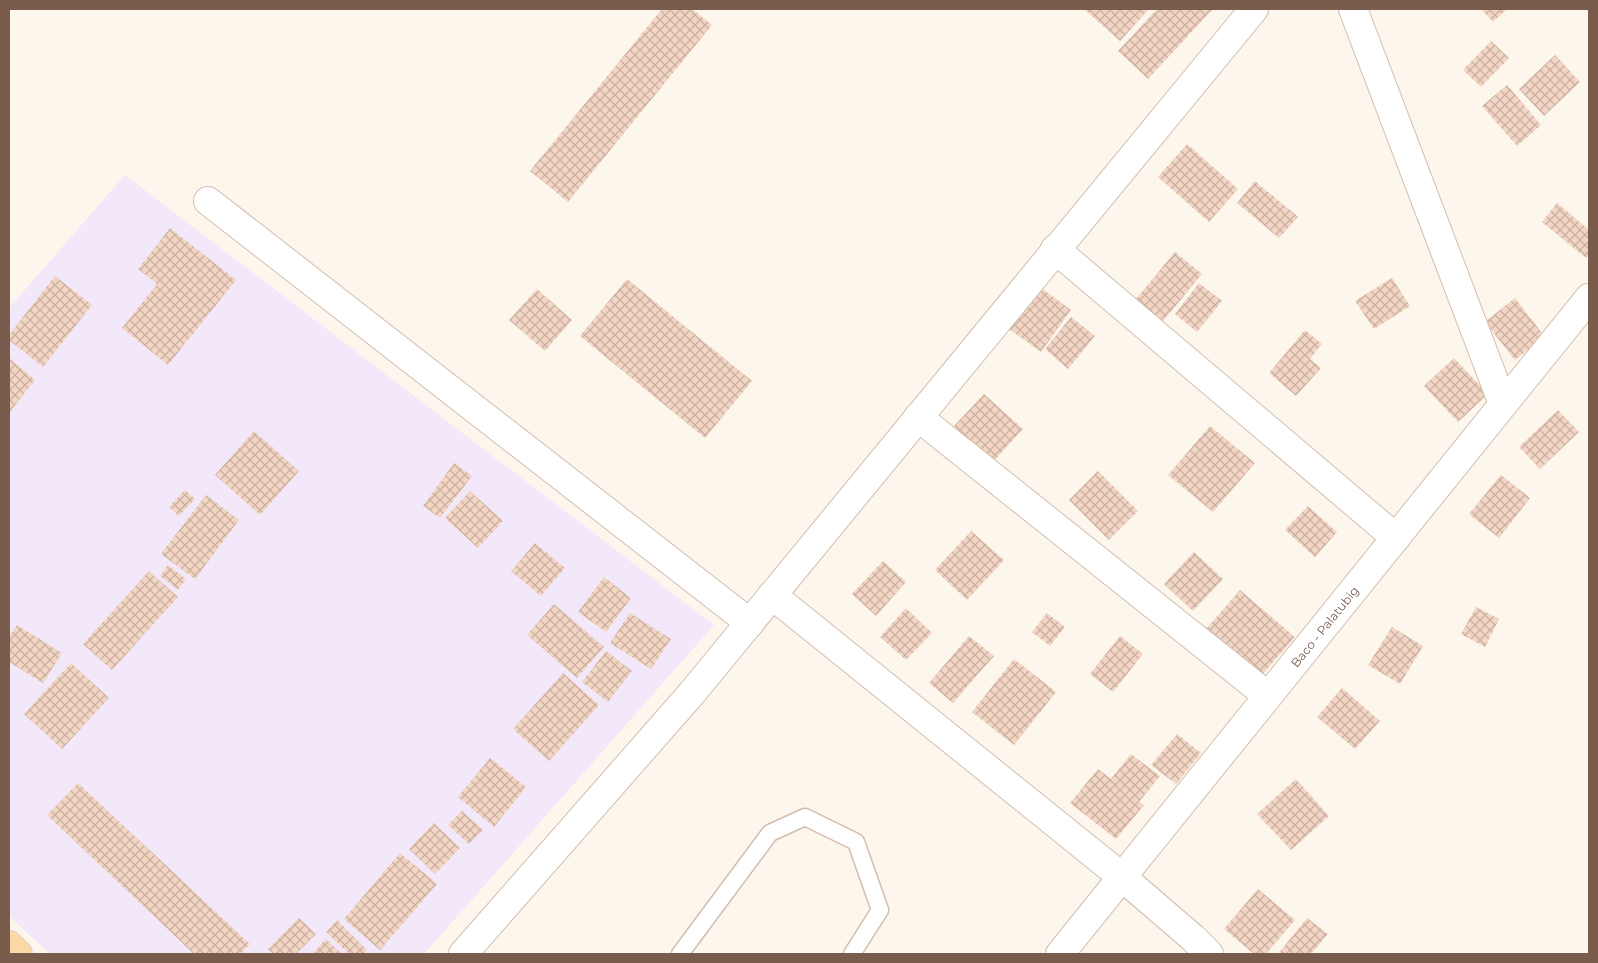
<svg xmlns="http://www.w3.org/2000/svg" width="1598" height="963" font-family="Montserrat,sans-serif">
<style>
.education{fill:#f3e8fa}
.building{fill:url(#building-cross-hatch)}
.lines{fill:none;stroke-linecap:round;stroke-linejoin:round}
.service-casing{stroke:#d1beb0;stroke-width:19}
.minor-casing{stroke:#d1beb0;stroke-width:30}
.tertiary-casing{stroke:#d1beb0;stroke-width:30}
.primary-casing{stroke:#dad1cd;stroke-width:30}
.service{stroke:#fff;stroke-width:16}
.minor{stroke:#fff;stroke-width:28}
.tertiary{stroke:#fff;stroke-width:28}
.primary{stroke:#fbd9a5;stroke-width:28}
.labels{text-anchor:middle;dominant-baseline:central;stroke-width:4;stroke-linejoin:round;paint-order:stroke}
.street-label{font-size:12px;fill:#7a5c4d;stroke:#fffaf3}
</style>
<defs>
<pattern id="building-cross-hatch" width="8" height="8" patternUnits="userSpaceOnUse" patternTransform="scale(1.25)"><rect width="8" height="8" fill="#f3d5c3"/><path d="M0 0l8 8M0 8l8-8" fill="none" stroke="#cab0a1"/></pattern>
</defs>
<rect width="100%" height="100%" fill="#fdf6ec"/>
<polygon class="education" points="125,175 714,625 424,954 50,954 9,916 9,308"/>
<g class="building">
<polygon points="662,9 692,9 712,25 568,202 530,171"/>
<polygon points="1084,9 1149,9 1120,41"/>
<polygon points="1157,9 1213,9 1148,79 1118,51"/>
<polygon points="1481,9 1507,9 1493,22"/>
<polygon points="1491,41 1509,58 1481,87 1463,70"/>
<polygon points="1555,55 1580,82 1544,116 1519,89"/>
<polygon points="1507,85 1541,125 1517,146 1482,106"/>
<polygon points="1187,144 1238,189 1209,222 1158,177"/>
<polygon points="1255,181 1298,217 1279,238 1237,203"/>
<polygon points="1557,203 1589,230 1589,254 1586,258 1542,222"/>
<polygon points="170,228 236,280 168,365 122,328 157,284 138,269"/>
<polygon points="1175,252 1202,274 1163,321 1136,299"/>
<polygon points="55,276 92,305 43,367 9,340 9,335"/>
<polygon points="1392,278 1410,306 1374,329 1355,301"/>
<polygon points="627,279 752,381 705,438 580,336"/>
<polygon points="1199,283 1222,301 1197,332 1175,314"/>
<polygon points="1040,287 1071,310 1041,352 1009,329"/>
<polygon points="537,289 572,320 545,351 509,320"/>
<polygon points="1515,298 1545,337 1515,360 1485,322"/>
<polygon points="1071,317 1095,336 1068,369 1045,349"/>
<polygon points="1305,330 1322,344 1310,359 1321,368 1296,396 1269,373"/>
<polygon points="9,358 35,380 9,413"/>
<polygon points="1454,358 1488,394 1458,422 1424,386"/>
<polygon points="984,394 1023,429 993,462 954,426"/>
<polygon points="1558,410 1579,432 1540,469 1519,447"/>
<polygon points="1210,426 1255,463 1213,512 1168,475"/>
<polygon points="254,431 299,471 260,515 215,475"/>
<polygon points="454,463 472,476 440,518 423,506"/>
<polygon points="1098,471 1138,511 1109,540 1069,500"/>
<polygon points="1501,475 1530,498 1499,538 1469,514"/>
<polygon points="185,490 195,499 179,516 169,507"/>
<polygon points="470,491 503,521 478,548 445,518"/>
<polygon points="206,495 239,520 195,579 161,554"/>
<polygon points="1308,506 1337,532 1315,557 1285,530"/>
<polygon points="971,531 1004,560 967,600 935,570"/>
<polygon points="535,543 565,568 541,596 511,571"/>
<polygon points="1194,552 1223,579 1193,611 1164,584"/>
<polygon points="883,561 906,582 876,616 852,594"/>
<polygon points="168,565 186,579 178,590 160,576"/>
<polygon points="149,571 178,597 112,670 83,644"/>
<polygon points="604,577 631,598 606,632 578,612"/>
<polygon points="1240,590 1295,637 1262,675 1207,628"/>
<polygon points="554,604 604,647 577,678 527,635"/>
<polygon points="1476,607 1499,619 1485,647 1461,634"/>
<polygon points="906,608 932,633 906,660 880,637"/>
<polygon points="630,613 671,639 651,669 610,643"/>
<polygon points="1047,613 1065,627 1050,646 1032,632"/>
<polygon points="17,625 62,653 43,683 9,662 9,637"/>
<polygon points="1392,627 1423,646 1400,684 1368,665"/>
<polygon points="969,636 994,656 953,703 929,683"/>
<polygon points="1120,636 1143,654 1113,692 1090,674"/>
<polygon points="606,651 632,671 608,702 582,682"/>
<polygon points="1014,659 1056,692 1014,745 972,712"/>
<polygon points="71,663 109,698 62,749 24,714"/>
<polygon points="563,673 599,705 549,761 513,729"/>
<polygon points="1342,688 1380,721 1355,749 1317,717"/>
<polygon points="1177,734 1201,753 1176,784 1151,765"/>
<polygon points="1131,754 1160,776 1139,802 1144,805 1116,839 1070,803 1098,769 1111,779"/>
<polygon points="490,758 526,787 494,827 458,797"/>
<polygon points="1296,779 1329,816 1291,850 1257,814"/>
<polygon points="78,783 250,944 240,954 194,954 47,815"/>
<polygon points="462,811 483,830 469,844 448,825"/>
<polygon points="434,823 460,848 435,874 409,849"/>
<polygon points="400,853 437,884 380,950 344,919"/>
<polygon points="1258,889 1295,920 1266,954 1254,954 1224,929"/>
<polygon points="299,918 316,934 296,954 273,954 268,949"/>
<polygon points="1307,918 1328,934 1311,954 1278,954"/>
<polygon points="337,920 367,950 363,954 349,954 326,932"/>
<polygon points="326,939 342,954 312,954"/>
</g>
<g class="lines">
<defs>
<polyline id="service" points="680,954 770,833 805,817 856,842 880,910 852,954"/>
<g id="minor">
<polyline points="1353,9 1503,404"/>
<polyline points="208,201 750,623"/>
<polyline points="1055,249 1396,538"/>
<polyline points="918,417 1268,696"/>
<polyline points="772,595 1122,877 1193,938 1209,954"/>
<polyline points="463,954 692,693 1254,9"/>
</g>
<g id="tertiary">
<path id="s1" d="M1060,954L1589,298"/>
</g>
<polyline id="primary" points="9,945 18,954"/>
</defs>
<use href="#service" class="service-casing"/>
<use href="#minor" class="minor-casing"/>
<use href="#tertiary" class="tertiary-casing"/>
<use href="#primary" class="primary-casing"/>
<use href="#service" class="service"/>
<use href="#minor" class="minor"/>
<use href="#tertiary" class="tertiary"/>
<use href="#primary" class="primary"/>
</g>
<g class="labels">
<g class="street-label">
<text stroke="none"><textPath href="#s1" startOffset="421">Baco - Palatubig</textPath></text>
</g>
</g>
<rect width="1598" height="963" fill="none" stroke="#7a5c4d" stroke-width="20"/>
</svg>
